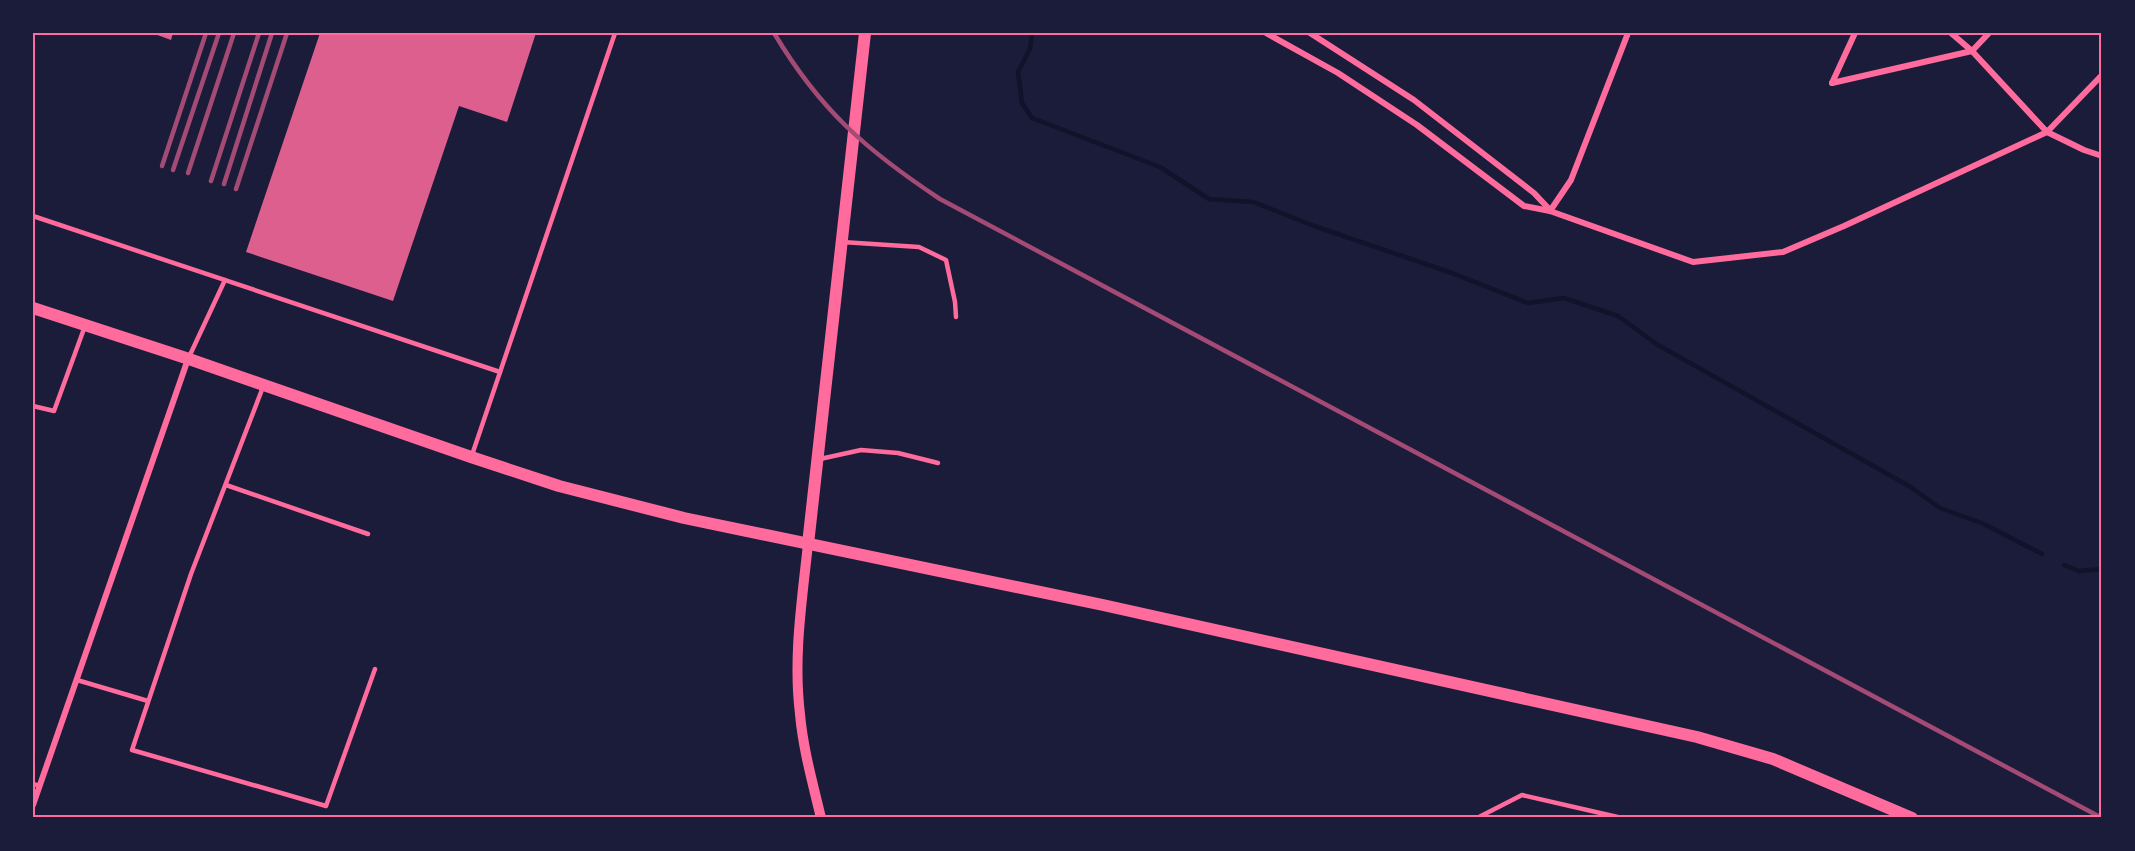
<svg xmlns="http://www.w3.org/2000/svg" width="2135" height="851" font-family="'Varela Round',sans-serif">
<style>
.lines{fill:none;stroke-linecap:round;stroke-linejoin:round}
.stream{stroke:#12122b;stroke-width:4.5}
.building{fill:#dd5f8e}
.service{stroke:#ff6b9d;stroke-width:4.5}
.minor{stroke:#ff6b9d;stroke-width:6}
.tertiary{stroke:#ff6b9d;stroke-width:10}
.secondary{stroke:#ff6b9d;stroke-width:12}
.rail{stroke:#a44b75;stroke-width:4.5}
.neatline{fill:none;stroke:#ff6b9d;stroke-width:2}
</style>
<rect width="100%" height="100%" fill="#1b1b3a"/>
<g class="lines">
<g class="stream">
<polyline points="1032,33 1030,49 1018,72 1022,103 1032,118 1160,167 1209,199 1253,202 1317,227 1452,273 1528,303 1564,298 1618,316 1658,345 1909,486 1940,508 1984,524 2042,554"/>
<polyline points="2064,565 2079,571 2102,569"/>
</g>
</g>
<g class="building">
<polygon points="152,33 173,33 171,40"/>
<polygon points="320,33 536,33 507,122 459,106 393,301 246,252"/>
</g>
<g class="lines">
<g class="service">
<polyline points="33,216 500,372"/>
<polyline points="842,242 919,247 946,260 955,302 956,317"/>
<polyline points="189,357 225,280"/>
<polyline points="263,387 191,574 132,750 326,806 375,669"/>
<polyline points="33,406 54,411 85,326"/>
<polyline points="472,455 615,33"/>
<polyline points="820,459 861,450 898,453 938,463"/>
<polyline points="226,485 368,534"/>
<polyline points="77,680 148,701"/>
<polyline points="33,784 40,786"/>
<polyline points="1477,818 1522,795 1622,818"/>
</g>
<g class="minor">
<polyline points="1266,33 1338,73 1417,125 1524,206 1550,211 1693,262 1783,252 1844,226 2047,132 2102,75"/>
<polyline points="1310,33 1414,100 1534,193 1550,210"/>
<polyline points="1951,33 1972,51"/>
<polyline points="1989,33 1972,51 2047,132 2084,150 2102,156"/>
<polyline points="1832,83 1972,51"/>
<polyline points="1832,83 1855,33"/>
<polyline points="1550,211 1571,180 1628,33"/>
<polyline points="33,805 188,359"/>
</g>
<path class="tertiary" d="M808,544C802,601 793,657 800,714C803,749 813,784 821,818"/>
<g class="secondary">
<polyline points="33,308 189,359 471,457 559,486 684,518 1103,605 1697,737 1773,759 1912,818"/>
<polyline points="808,544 865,33"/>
</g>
<g class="rail">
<path d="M774,33C820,110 866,150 940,199L2102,818"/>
<polyline points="162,166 206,33"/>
<polyline points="173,170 219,33"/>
<polyline points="188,173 234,33"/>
<polyline points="211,181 259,33"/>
<polyline points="224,184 272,33"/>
<polyline points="236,189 287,33"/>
</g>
</g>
<rect width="2135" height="851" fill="none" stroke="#1b1b3a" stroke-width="69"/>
<rect x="34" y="34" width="2066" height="782" class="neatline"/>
</svg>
